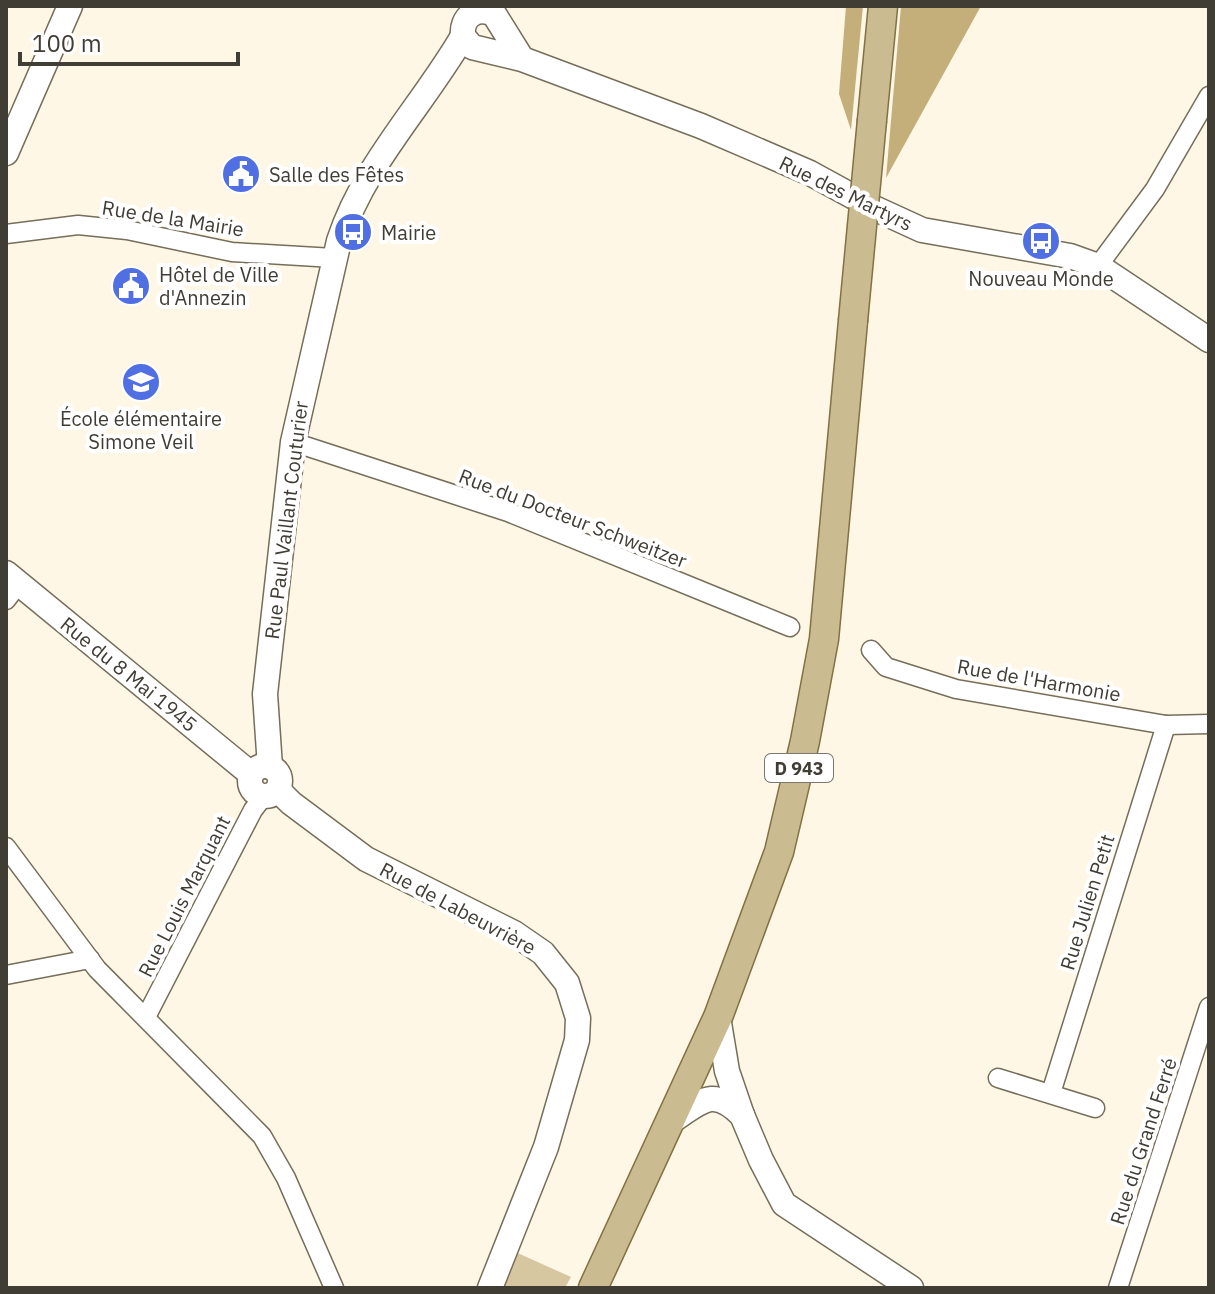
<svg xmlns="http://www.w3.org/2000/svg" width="1215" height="1294" font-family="'IBM Plex Sans',sans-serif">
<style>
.green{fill:#d7c7a1}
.forest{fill:#c4af7b}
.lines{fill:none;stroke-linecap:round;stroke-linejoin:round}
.street-casing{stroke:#756e5a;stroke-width:21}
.secondary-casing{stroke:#756e5a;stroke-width:27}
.primary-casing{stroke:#837140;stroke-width:31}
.street{stroke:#fff;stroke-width:18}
.secondary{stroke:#fff;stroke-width:24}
.primary{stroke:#cabb91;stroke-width:28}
.primary-bridge-casing{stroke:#837140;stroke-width:31;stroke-linecap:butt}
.primary-bridge{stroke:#cabb91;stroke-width:28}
.labels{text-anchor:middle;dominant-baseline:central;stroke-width:8;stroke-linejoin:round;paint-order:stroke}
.shield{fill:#fff;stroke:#797771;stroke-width:2}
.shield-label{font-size:18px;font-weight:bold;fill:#403d34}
.poi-label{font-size:20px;fill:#403d34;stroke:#fff;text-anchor:start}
.street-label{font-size:20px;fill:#403d34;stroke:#fff}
</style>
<rect width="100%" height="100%" fill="#fef7e6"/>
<polygon class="green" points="511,1250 571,1277 565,1288 497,1288"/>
<g class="forest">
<polygon points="846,6 863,6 851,130 839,94"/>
<polygon points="901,6 981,6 886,178"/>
</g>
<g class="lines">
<defs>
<g id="street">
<polyline points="6,234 78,225 127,230 232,252 334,258"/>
<polyline points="1098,266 1155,189 1209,96"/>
<polyline points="293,442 508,512 790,627"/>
<polyline points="6,600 19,583"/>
<polyline points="871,650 886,667 956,689 1166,725 1209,724"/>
<polyline points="6,847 97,969 262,1136 286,1178 334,1288"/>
<polyline points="6,975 90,959"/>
<polyline points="146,1017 253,810 263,797"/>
<polyline points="998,1078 1095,1108"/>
<polyline points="1051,1093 1166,725"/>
<polyline points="1118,1288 1209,1007"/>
</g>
<g id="secondary">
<path d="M522,59L494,14C476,6 461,17 463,36L472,47L522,59L701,126L810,173L874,208L922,230L1070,256L1098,266L1209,340"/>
<polyline points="6,153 70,6"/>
<polyline points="6,573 251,774"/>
<circle cx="265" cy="781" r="15"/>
<path d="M270,767L265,694L293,442L339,241C364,164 423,105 463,36"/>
<polyline points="278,790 291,803 366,859 514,933 543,953 567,983 578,1018 577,1040 546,1147 490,1288"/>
<polyline points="718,1017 727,1071 742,1115 761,1160 784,1204 911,1288"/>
<path d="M673,1120C703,1100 713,1087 742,1115"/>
</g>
<g id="primary">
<polyline points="872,120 883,6"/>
<polyline points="593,1288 718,1017 779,852 805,741 824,639 853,321"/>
</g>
</defs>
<use href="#street" class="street-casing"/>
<use href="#secondary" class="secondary-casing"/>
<use href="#primary" class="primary-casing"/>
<use href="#street" class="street"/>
<use href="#secondary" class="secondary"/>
<use href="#primary" class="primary"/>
<defs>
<polyline id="primary-bridge" points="853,321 872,120"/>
</defs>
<use href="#primary-bridge" class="primary-bridge-casing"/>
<use href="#primary-bridge" class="primary-bridge"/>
</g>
<defs>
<symbol id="civic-disc" viewBox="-11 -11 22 22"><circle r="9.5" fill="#506fe3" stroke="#fff"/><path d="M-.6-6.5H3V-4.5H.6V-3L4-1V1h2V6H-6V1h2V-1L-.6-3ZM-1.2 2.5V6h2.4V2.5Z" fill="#fff"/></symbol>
<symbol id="bus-disc" viewBox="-11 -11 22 22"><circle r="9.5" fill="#506fe3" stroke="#fff"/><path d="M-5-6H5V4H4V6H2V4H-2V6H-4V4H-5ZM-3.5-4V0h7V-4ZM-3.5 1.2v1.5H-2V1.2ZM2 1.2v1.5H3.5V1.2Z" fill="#fff"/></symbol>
<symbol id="school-disc" viewBox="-11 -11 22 22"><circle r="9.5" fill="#506fe3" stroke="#fff"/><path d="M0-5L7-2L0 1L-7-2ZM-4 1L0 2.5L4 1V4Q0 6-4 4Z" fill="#fff"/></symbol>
</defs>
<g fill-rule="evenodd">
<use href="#civic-disc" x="219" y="152" width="44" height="44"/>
<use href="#bus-disc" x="331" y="210" width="44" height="44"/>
<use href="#bus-disc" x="1019" y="219" width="44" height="44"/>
<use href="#civic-disc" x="109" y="264" width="44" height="44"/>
<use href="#school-disc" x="119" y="360" width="44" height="44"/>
</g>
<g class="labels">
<rect class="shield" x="765" y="754" width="68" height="28" rx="6"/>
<g class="shield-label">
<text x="799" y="768">D 943</text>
</g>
<g class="poi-label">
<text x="269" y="174">Salle des Fêtes</text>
<text x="381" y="232">Mairie</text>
<text x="159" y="274">Hôtel de Ville<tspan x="159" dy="23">d'Annezin</tspan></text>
<text x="1041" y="278" text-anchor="middle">Nouveau Monde</text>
<text x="141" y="418" text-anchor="middle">École élémentaire<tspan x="141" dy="23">Simone Veil</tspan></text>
</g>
<g class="street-label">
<text transform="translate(846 193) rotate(26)">Rue des Martyrs</text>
<text transform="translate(173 218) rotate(9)">Rue de la Mairie</text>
<text transform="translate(573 518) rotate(21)">Rue du Docteur Schweitzer</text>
<text transform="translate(286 520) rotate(-83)">Rue Paul Vaillant Couturier</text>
<text transform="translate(129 674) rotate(39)">Rue du 8 Mai 1945</text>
<text transform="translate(1039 680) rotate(10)">Rue de l'Harmonie</text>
<text transform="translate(184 896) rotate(-63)">Rue Louis Marquant</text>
<text transform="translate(1087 902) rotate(-73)">Rue Julien Petit</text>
<text transform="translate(458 908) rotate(28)">Rue de Labeuvrière</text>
<text transform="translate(1143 1141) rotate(-72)">Rue du Grand Ferré</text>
</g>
</g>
<rect width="1215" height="1294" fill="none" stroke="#403d34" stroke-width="16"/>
<path d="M20 52v12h218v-12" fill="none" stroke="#403d34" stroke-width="4"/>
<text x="32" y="52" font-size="24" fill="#403d34" stroke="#ffffff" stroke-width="6" paint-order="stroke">100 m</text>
</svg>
